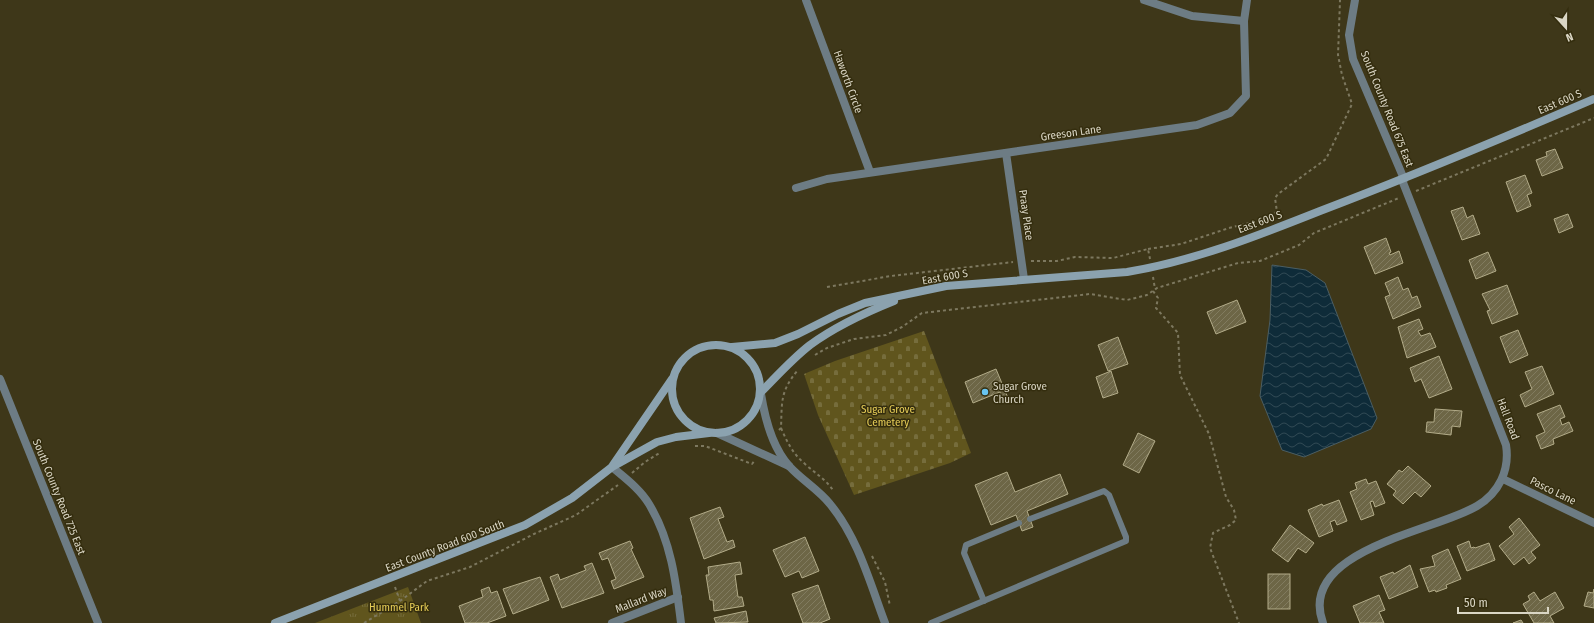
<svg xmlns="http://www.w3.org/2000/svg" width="1594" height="623" font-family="'Fira Sans Condensed',sans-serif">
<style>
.grass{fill:url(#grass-tufts)}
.cemetery{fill:url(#cemetery-stones)}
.water{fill:url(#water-waves);stroke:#4b5e63}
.building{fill:url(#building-hatch);stroke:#b3ac89}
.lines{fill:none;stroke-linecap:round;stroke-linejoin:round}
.path{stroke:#7d785f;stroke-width:2;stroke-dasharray:3 3;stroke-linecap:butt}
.lane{stroke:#6d7c84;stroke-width:6}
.street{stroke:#6d7c84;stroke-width:8}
.secondary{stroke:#8ba2af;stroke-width:8}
.poi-dot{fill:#68c4f0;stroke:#342d0e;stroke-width:1.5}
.labels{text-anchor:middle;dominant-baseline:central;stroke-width:3;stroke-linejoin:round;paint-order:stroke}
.street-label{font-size:11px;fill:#dad6c5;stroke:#342d0e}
.poi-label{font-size:11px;fill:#dad6c5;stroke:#342d0e;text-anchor:start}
.park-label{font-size:11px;fill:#e5cc57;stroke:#342d0e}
</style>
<defs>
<pattern id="grass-tufts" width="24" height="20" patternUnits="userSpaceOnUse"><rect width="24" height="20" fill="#60551d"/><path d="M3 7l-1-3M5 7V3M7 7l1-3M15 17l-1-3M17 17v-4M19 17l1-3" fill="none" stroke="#766d3c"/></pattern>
<pattern id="cemetery-stones" width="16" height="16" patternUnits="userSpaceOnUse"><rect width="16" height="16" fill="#60551d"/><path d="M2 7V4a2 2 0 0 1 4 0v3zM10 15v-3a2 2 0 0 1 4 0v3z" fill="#766d3c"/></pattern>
<pattern id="water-waves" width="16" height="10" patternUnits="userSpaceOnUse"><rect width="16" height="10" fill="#0e2b39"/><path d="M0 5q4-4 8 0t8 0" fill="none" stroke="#304954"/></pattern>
<pattern id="building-hatch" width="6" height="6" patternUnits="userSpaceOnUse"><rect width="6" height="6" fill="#6d6646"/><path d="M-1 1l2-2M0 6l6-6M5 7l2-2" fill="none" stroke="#817b5f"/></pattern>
</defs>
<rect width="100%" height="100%" fill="#3e3719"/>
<polygon class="grass" points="408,587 421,623 315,623"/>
<polygon class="cemetery" points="924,331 971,453 950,463 854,495 818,415 804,374 835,361"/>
<polygon class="water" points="1272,265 1306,270 1325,283 1377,418 1371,429 1304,457 1282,450 1260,396 1270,320"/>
<g class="building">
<polygon points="1555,149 1563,168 1542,176 1536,160 1547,156 1546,152"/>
<polygon points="1525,175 1532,193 1527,195 1531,206 1517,212 1506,182"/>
<polygon points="1463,207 1467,218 1473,215 1480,234 1462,240 1451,211"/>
<polygon points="1568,214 1573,227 1559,233 1554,219"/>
<polygon points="1386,238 1391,252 1389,253 1390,255 1399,251 1403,263 1375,274 1364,247"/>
<polygon points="1488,252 1496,271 1476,279 1469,260"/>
<polygon points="1398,277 1403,290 1408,288 1412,298 1417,296 1421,307 1393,319 1385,297 1390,295 1385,283"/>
<polygon points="1507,285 1518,314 1492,324 1487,311 1490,310 1482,294"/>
<polygon points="1237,300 1246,322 1216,334 1207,312"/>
<polygon points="1419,319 1423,329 1418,331 1421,336 1430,333 1436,347 1407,358 1398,327"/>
<polygon points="1518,330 1528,355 1510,363 1500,337"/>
<polygon points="1118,337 1128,364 1108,371 1098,345"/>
<polygon points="1439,356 1452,389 1429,398 1421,379 1415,382 1410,368"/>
<polygon points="1542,366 1554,394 1525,407 1520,395 1532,389 1525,372"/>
<polygon points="996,369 1008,398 1003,400 1000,392 973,403 965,382"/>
<polygon points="1111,371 1118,393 1103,398 1096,377"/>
<polygon points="1560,405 1565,417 1560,419 1562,425 1569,422 1573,431 1553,439 1554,444 1541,449 1536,436 1545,432 1537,414"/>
<polygon points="1435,409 1462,411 1460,427 1452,426 1451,435 1426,432 1427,422 1434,422"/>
<polygon points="1138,433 1155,441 1139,473 1123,465"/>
<polygon points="1408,466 1431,486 1421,497 1415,492 1403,504 1393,495 1396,491 1387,484 1399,470 1402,472"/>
<polygon points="1007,472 1015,492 1060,474 1068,494 1027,511 1033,527 1022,531 1016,515 991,525 975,485"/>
<polygon points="1366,479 1368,484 1376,481 1385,503 1375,507 1373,501 1370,502 1374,515 1361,520 1350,492 1357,489 1355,483"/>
<polygon points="1339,500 1347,521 1337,525 1335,520 1330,522 1333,531 1319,537 1308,510 1322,504 1323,506"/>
<polygon points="720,507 724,517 718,519 727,542 733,540 735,547 704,559 690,518"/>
<polygon points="1519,518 1540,545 1531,552 1536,558 1529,564 1524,557 1514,565 1499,546 1514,534 1509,527"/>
<polygon points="1290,525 1314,543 1306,553 1298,548 1288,562 1272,550"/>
<polygon points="805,537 819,571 802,578 799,571 785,577 773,550"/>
<polygon points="630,541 633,548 631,549 644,577 614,589 611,581 616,579 608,558 602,560 599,553"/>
<polygon points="1469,541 1471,548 1474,547 1475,548 1489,543 1495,560 1467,571 1457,546"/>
<polygon points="1448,549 1461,579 1446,585 1447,588 1436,592 1435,590 1429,592 1420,569 1435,566 1432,556"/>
<polygon points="740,562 742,574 735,575 738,597 742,597 744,606 714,611 713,600 710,600 706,575 709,575 708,567"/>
<polygon points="592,563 604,593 562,608 550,577 558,574 560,580 586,570 584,566"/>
<polygon points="1410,565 1418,587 1389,599 1380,577 1393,572 1394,574"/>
<rect x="1268" y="574" width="22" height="35"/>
<polygon points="540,577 549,600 513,614 503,589"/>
<polygon points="818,585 830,619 820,623 803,623 792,594"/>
<polygon points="489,587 491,593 497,591 506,616 487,623 465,623 459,606 483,597 481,590"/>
<polygon points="1594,589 1594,608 1584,606 1588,592 1593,593"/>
<polygon points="1534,592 1540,601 1555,592 1564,608 1550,616 1554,623 1534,623 1523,604 1530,600 1528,596"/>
<polygon points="1379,595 1385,610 1379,612 1384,623 1360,623 1353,606"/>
<polygon points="746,611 748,622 716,623 714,618"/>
<polygon points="1521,620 1523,623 1513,623"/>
</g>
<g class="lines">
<g class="path">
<polyline points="1416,191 1594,118"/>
<polyline points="1148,249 1181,244 1229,228 1253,222 1277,212 1275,198 1278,194 1326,159 1352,104 1342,75 1338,55 1340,0"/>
<polyline points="1031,261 1057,261 1075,257 1113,258 1148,249 1150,259"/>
<polyline points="1153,277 1155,289"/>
<polyline points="827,287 891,276 1013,262"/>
<polyline points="1153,291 1158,298 1156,308 1178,333 1180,375 1209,434 1226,497 1234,510 1236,520 1230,525 1213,533 1210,548 1239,623"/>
<polyline points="815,355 827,348 854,339 886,335 902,327 922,313 1090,294 1127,300 1147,295 1157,288 1238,263 1260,261 1299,245 1314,233 1399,198"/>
<path d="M781,428C787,442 793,454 805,464C815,473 825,479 833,490"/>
<path d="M779,430L781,428C782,402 780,391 798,370"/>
<polyline points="695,446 705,446 752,464 755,460"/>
<polyline points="632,473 645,462 661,452"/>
<polyline points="872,556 885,582 890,606"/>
<polyline points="395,587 400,601"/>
<polyline points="364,623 400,601 427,581 470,567 534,534 576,515 618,485"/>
</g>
<g class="lane">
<polyline points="984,601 964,553 966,545 1019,523"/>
<polyline points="931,623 1126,541 1126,537 1109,495 1104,491 1030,519"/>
</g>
<g class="street">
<polyline points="806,0 870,172"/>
<polyline points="1144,0 1192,16 1244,21"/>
<polyline points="1355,0 1349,35 1353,59 1404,179"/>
<polyline points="1006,153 1024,279"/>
<polyline points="796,188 827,179 1197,125 1230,113 1246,96 1244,21 1247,0"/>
<polyline points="0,379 98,623"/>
<path d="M761,394C765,419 772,448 790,467C802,480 819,490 830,504C858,538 870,583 885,623"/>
<polyline points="717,433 789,466"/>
<path d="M612,467C625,478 640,489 649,504C671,540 676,582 681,623"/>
<polyline points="1503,479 1594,523"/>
<polyline points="612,623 678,597"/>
<path d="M1323,623C1296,550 1436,531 1477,506C1499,493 1510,470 1506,445L1402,180"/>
</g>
<g class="secondary">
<circle cx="716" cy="389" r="44"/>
<path d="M732,347L775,343L798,334L838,314L865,303L946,286L1127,272C1194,261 1257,236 1320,211C1412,176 1503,138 1594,99"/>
<path d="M761,392C777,376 792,359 810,345C836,326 864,313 894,301"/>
<polyline points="613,465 672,379"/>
<polyline points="275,623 525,525 572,498 612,467 657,442 676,437 709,433"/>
</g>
</g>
<circle class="poi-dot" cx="985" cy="392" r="4"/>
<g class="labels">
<g class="street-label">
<text transform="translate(848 82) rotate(70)">Haworth Circle</text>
<text transform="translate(1560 102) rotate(-23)">East 600 S</text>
<text transform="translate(1387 109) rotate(68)">South County Road 675 East</text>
<text transform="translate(1071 133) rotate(-8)">Greeson Lane</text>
<text transform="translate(1026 215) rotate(82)">Praay Place</text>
<text transform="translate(1260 222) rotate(-20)">East 600 S</text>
<text transform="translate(945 277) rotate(-10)">East 600 S</text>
<text transform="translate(1508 419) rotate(69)">Hall Road</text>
<text transform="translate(1553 491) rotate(26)">Pasco Lane</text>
<text transform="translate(59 497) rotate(68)">South County Road 725 East</text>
<text transform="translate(445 546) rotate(-21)">East County Road 600 South</text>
<text transform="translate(641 600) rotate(-21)">Mallard Way</text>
</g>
<g class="poi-label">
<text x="993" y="386">Sugar Grove<tspan x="993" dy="13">Church</tspan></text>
</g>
<g class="park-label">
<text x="888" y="409">Sugar Grove<tspan x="888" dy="13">Cemetery</tspan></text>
<text x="399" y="607">Hummel Park</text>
</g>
</g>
<g transform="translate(1566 28) rotate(159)" stroke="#342d0e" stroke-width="3" paint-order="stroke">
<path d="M0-3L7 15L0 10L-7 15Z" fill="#dad6c5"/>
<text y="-6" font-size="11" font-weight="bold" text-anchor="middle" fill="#dad6c5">N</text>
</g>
<path d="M1458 607v6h90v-6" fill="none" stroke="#dad6c5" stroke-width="2"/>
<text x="1464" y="607" font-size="12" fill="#dad6c5" stroke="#342d0e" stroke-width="3" paint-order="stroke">50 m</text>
</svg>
